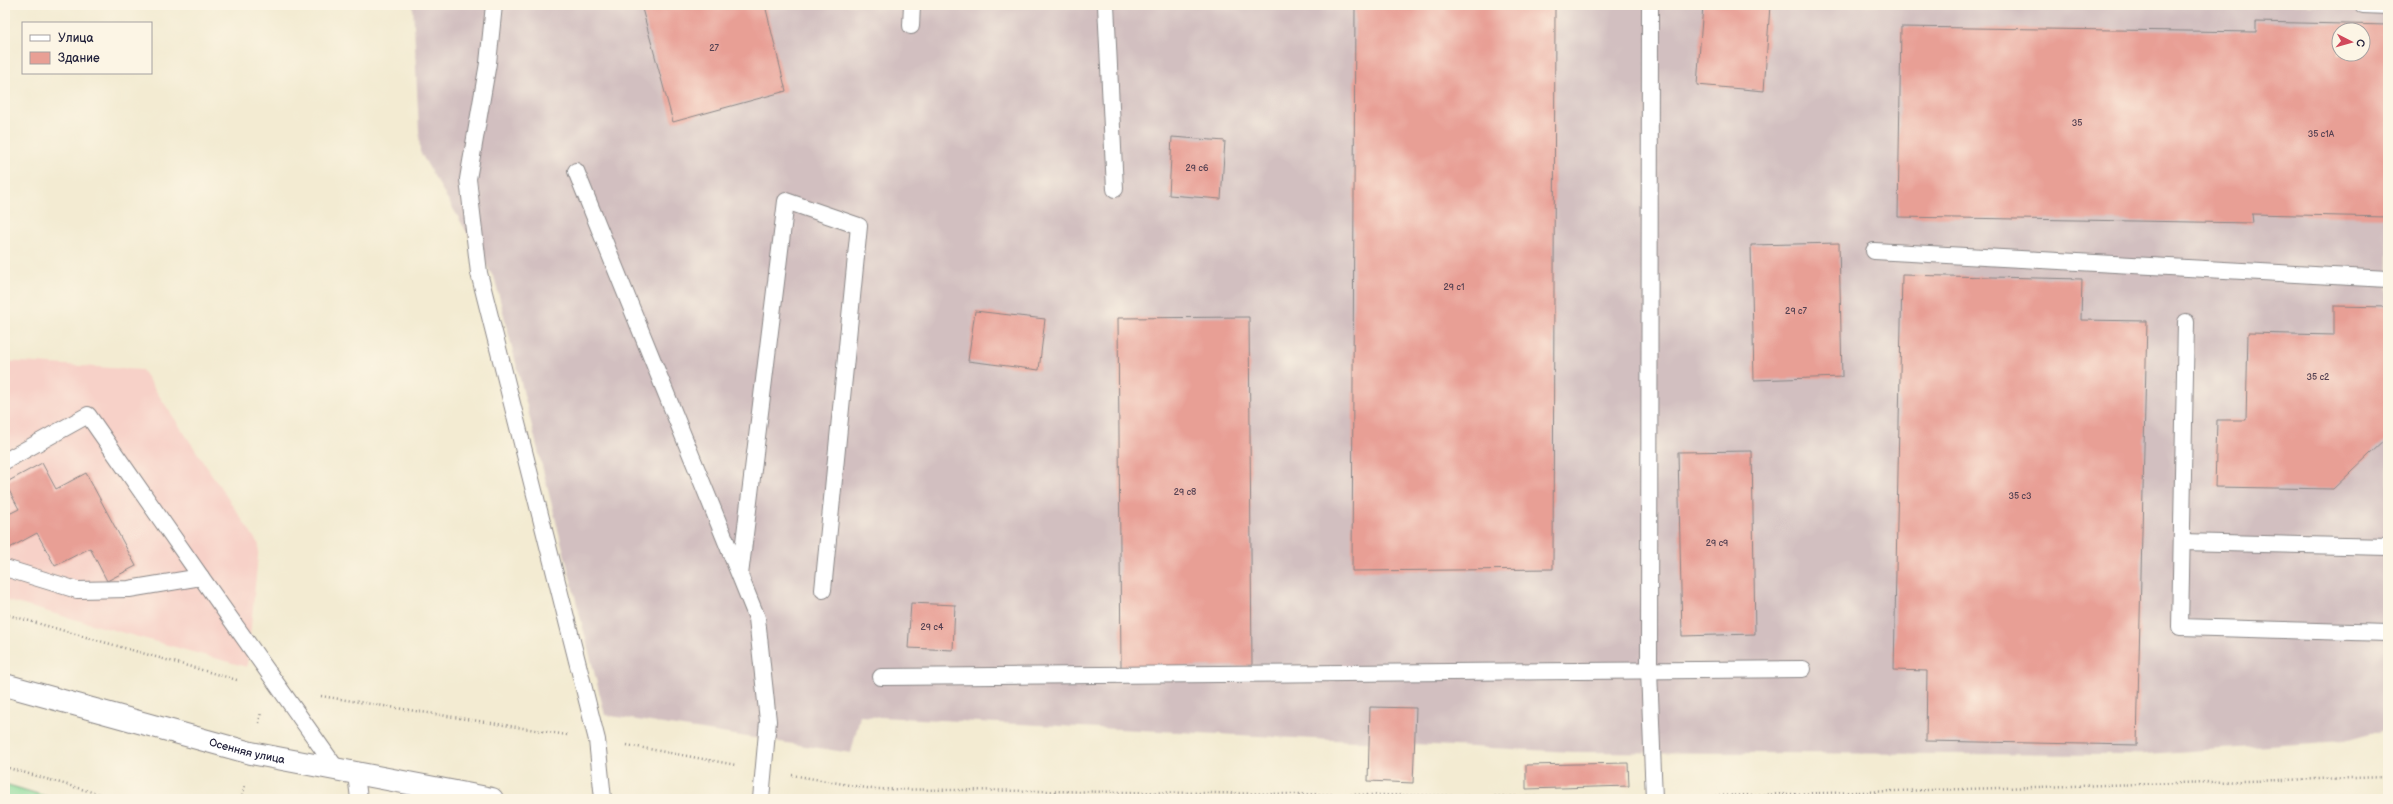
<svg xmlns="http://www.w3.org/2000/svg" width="2393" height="804" font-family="'Balsamiq Sans',sans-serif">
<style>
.built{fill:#f7d1c8}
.industrial{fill:#d2bfc0;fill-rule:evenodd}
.green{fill:#8adb9b;stroke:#567e6b}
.building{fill:#e89f95;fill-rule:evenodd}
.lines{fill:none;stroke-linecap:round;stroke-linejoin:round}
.lane-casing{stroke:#8a8686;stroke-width:18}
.secondary-casing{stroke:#8a8686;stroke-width:24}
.path{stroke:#8a8686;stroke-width:2.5;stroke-dasharray:1 3;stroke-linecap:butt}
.lane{stroke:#fff;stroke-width:16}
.secondary{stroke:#fff;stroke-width:22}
.labels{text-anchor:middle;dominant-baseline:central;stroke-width:3;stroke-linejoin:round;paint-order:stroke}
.number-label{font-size:9px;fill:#544152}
.street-label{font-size:11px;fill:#22223b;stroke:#fcf5e5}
</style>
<rect width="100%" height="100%" fill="#fcf5e5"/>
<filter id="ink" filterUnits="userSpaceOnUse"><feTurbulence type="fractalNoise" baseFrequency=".025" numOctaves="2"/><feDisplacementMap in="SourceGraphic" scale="8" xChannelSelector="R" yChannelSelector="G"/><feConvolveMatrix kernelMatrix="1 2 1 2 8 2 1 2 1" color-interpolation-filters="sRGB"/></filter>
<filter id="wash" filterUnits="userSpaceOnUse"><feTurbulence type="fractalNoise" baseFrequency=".012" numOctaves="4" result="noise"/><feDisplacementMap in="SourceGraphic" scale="16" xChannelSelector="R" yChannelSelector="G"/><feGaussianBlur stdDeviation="0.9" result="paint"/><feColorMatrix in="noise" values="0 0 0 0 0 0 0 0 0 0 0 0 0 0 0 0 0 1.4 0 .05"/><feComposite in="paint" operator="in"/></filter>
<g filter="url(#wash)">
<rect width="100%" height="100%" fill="#f3ebd2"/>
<g class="built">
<polygon points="5,212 10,270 5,275"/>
<polygon points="5,361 142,370 259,545 247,667 5,600"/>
</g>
<path class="industrial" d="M413,5H2388V729L2345,741L2130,755L1573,752L860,716L851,753L605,715L495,280L420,152ZM2339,30H2363V54H2339Z"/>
<polygon class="green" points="5,784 55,799 5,799"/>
<g id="blocks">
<g class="building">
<polygon points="641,5 765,5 786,91 673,122"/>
<polygon points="1355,5 1555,5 1553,569 1352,571"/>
<polygon points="1703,5 1770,5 1764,91 1697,85"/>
<path d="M2256,22L2388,25V217L2252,214L2253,223L1898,217L1901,27L2256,32ZM2339,30H2363V54H2339Z"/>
<polygon points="1172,137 1225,141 1221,199 1169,195"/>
<polygon points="1839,243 1842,377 1754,380 1751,245"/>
<polygon points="1902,275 2082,279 2081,320 2147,321 2137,745 1926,741 1927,671 1894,670"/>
<polygon points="2334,306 2388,307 2388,437 2333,489 2215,487 2217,420 2246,420 2248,333 2334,335"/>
<polygon points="975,311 1045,319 1039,370 968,361"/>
<polygon points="1249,317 1252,666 1121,667 1118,318"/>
<polygon points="1752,451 1755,634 1682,636 1678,452"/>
<polygon points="42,463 56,489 86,473 136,566 107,581 90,548 55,566 37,533 6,550 5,516 19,509 5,483"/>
<polygon points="911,603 955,605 953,650 908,648"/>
<polygon points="1370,707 1416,708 1413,783 1368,781"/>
<polygon points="1628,763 1629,786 1526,789 1526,765"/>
</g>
</g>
</g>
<g filter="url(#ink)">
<use href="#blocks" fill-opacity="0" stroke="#8a8686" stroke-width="1"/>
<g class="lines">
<defs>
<g id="lane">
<polyline points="494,5 488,63 468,179 479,273 597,740 603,799"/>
<polyline points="1106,5 1115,189"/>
<polyline points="1650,5 1649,670 1654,799"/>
<polyline points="2363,5 2388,6"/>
<polyline points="911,26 912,5"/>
<polyline points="576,171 757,618 768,721 761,799"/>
<polyline points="1874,251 2388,279"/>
<polyline points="2186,322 2180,627 2388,633"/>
<polyline points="5,461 88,415 201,577"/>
<polyline points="2182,542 2388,547"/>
<polyline points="5,568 77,590 129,589 201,577 338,771"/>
<polyline points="740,575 786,201 859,226 823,590"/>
<polyline points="881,677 1803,669"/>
<polyline points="356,774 359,799"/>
</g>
<g id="secondary">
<path id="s1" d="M5,685L251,753L492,799"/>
</g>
</defs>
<use href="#lane" class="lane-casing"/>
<use href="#secondary" class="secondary-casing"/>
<g class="path">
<polyline points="5,614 237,680"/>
<polyline points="321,696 567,735"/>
<polyline points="259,723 261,712"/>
<polyline points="627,745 736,765"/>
<polyline points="5,767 116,799"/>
<polyline points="792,775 872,789 1626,798"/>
<polyline points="1683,797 2388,777"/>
<polyline points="242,799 245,784"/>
</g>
<use href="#lane" class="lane"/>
<use href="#secondary" class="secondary"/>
</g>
</g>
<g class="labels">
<g class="number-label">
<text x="714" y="48">27</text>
<text x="2077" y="123">35</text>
<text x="2321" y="134">35 с1А</text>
<text x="1197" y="168">29 с6</text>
<text x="1454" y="287">29 с1</text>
<text x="1796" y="311">29 с7</text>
<text x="2318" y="377">35 с2</text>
<text x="1185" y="492">29 с8</text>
<text x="2020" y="496">35 с3</text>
<text x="1717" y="543">29 с9</text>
<text x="932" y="627">29 с4</text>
</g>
<g class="street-label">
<text stroke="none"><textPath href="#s1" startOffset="251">Осенняя улица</textPath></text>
</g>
</g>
<rect width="2393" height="804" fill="none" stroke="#fcf5e5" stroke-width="20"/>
<rect x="22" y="22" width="130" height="52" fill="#fcf5e5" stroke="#a5a1a1"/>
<rect x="30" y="35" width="20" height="6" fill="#ffffff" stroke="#a5a1a1"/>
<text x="58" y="42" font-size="12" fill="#22223b">Улица</text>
<rect x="30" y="52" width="20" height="12" fill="#e89f95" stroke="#a5a1a1"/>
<text x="58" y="62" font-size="12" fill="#22223b">Здание</text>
<g transform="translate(2351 42) rotate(96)"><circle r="19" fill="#fcf5e5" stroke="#a5a1a1"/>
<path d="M0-3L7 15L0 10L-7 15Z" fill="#d1495b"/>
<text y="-6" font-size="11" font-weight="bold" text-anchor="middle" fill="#22223b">С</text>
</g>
</svg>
